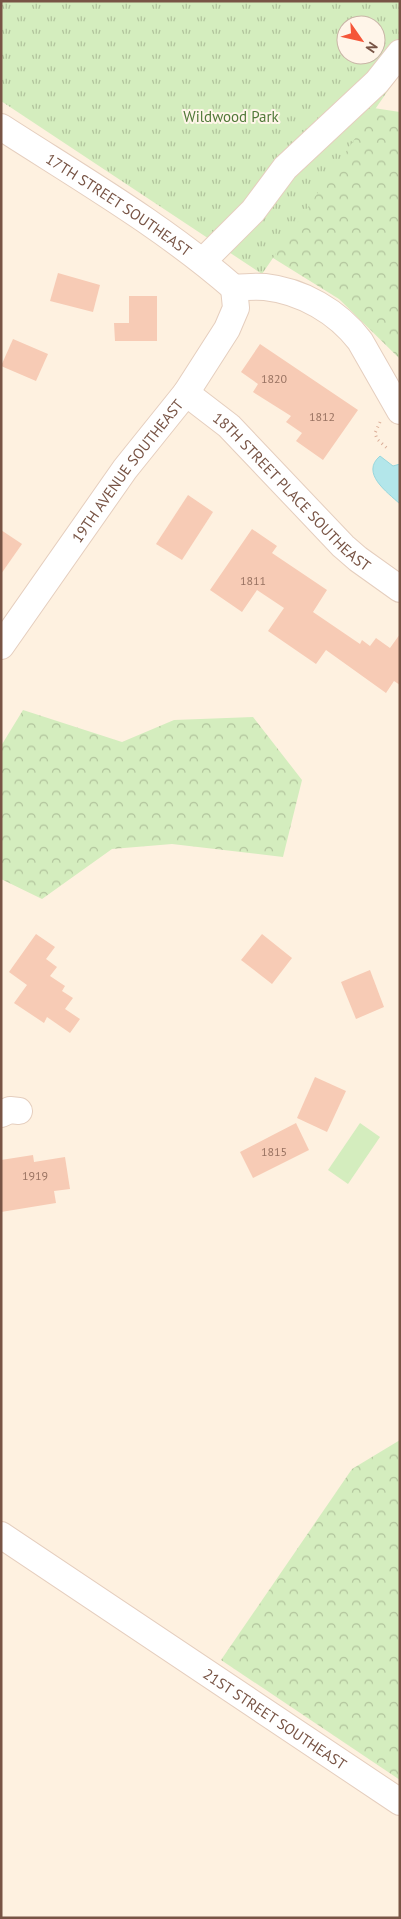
<svg xmlns="http://www.w3.org/2000/svg" width="401" height="1919" font-family="'PT Sans',sans-serif">
<style>
.grass{fill:#d4edbe}
.forest{fill:url(#forest-crowns)}
.park{fill:url(#park-tufts);fill-rule:evenodd}
.water{fill:#b3e6ea;stroke:#98d7dd}
.building{fill:#f7cbb5}
.lines{fill:none;stroke-linecap:round;stroke-linejoin:round}
.minor-casing{stroke:#e5cebe;stroke-width:28}
.path{stroke:#dbae98;stroke-width:3;stroke-dasharray:1 4;stroke-linecap:butt}
.minor{stroke:#fff;stroke-width:26}
.labels{text-anchor:middle;dominant-baseline:central;stroke-width:4;stroke-linejoin:round;paint-order:stroke}
.number-label{font-size:12px;fill:#987261}
.park-label{font-size:15px;fill:#517939;stroke:#fff5e9}
.street-label{font-size:15px;fill:#785445;stroke:#fff5e9}
</style>
<defs>
<pattern id="forest-crowns" width="20" height="18" patternUnits="userSpaceOnUse" patternTransform="scale(1.25)"><rect width="20" height="18" fill="#d4edbe"/><path d="M2 6a3 3 0 1 1 6 0M12 15a3 3 0 1 1 6 0" fill="none" stroke="#b1c39c"/></pattern>
<pattern id="park-tufts" width="24" height="20" patternUnits="userSpaceOnUse" patternTransform="scale(1.25)"><rect width="24" height="20" fill="#d4edbe"/><path d="M3 7l-1-3M5 7V3M7 7l1-3M15 17l-1-3M17 17v-4M19 17l1-3" fill="none" stroke="#b1c39c"/></pattern>
</defs>
<rect width="100%" height="100%" fill="#fef1e0"/>
<polygon class="grass" points="360,1123 380,1137 348,1184 328,1170"/>
<g class="forest">
<polygon points="367,107 400,112 400,359 339,299 244,240"/>
<polygon points="23,710 122,742 174,720 253,717 302,780 283,857 172,844 112,849 42,899 1,879 1,746"/>
<polygon points="400,1440 400,1780 221,1660 352,1469"/>
</g>
<path class="park" d="M1,1H400V73L262,274L1,101ZM346,25H376V55H346Z"/>
<path class="water" d="M380,456L393,466L400,464V504C387,492 360,473 380,456Z"/>
<g class="building">
<polygon points="58,273 100,285 93,312 50,301"/>
<polygon points="129,296 157,296 157,341 115,341 114,323 129,323"/>
<polygon points="13,339 48,354 36,381 1,366"/>
<polygon points="260,344 358,410 323,460 296,441 302,433 286,422 291,416 253,392 258,384 241,372"/>
<polygon points="188,495 213,512 182,560 156,544"/>
<polygon points="252,529 277,546 272,553 327,590 313,612 360,644 362,640 370,646 376,638 390,648 400,634 400,685 394,681 386,693 326,650 316,664 268,631 284,608 257,590 242,612 210,590"/>
<polygon points="1,530 22,544 1,574"/>
<polygon points="36,934 55,947 46,959 57,967 50,976 65,986 62,991 73,998 65,1009 80,1019 70,1033 47,1017 44,1023 14,1003 27,985 9,972"/>
<polygon points="262,934 292,958 272,984 241,960"/>
<polygon points="370,970 384,1007 356,1019 341,982"/>
<polygon points="315,1077 346,1091 327,1132 297,1118"/>
<polygon points="296,1123 309,1150 253,1178 240,1152"/>
<polygon points="33,1155 34,1162 65,1157 70,1189 54,1191 56,1203 1,1212 1,1160"/>
</g>
<g class="lines">
<defs>
<g id="minor">
<path id="s1" d="M1,127C80,178 163,226 234,288"/>
<polyline points="203,261 253,211 285,168 377,82 400,53"/>
<path d="M234,288C244,287 255,286 265,287C302,291 338,312 360,341L400,411"/>
<path id="s2" d="M186,393L229,426L343,546L358,559L400,589"/>
<path id="s3" d="M1,646L125,469L186,393L227,329L236,308L234,288"/>
<polyline points="1,1114 10,1110 19,1111"/>
<path id="s4" d="M1,1535L400,1802"/>
</g>
</defs>
<use href="#minor" class="minor-casing"/>
<polyline class="path" points="380,422 375,433 377,439 389,450"/>
<use href="#minor" class="minor"/>
</g>
<g class="labels">
<g class="number-label">
<text x="274" y="378">1820</text>
<text x="322" y="416">1812</text>
<text x="253" y="580">1811</text>
<text x="274" y="1151">1815</text>
<text x="35" y="1175">1919</text>
</g>
<g class="park-label">
<text x="231" y="116">Wildwood Park</text>
</g>
<g class="street-label">
<text stroke="none"><textPath href="#s1" startOffset="141">17TH STREET SOUTHEAST</textPath></text>
<text stroke="none"><textPath href="#s3" startOffset="216">19TH AVENUE SOUTHEAST</textPath></text>
<text stroke="none"><textPath href="#s2" startOffset="145">18TH STREET PLACE SOUTHEAST</textPath></text>
<text stroke="none"><textPath href="#s4" startOffset="330">21ST STREET SOUTHEAST</textPath></text>
</g>
</g>
<rect width="401" height="1919" fill="none" stroke="#785445" stroke-width="5"/>
<g transform="translate(361 40) rotate(124)"><circle r="24" fill="#fff5e9" stroke="#c9b5a7"/>
<path d="M0-4L9 19L0 12L-9 19Z" fill="#f55639"/>
<text y="-8" font-size="14" font-weight="bold" text-anchor="middle" fill="#785445">N</text>
</g>
</svg>
